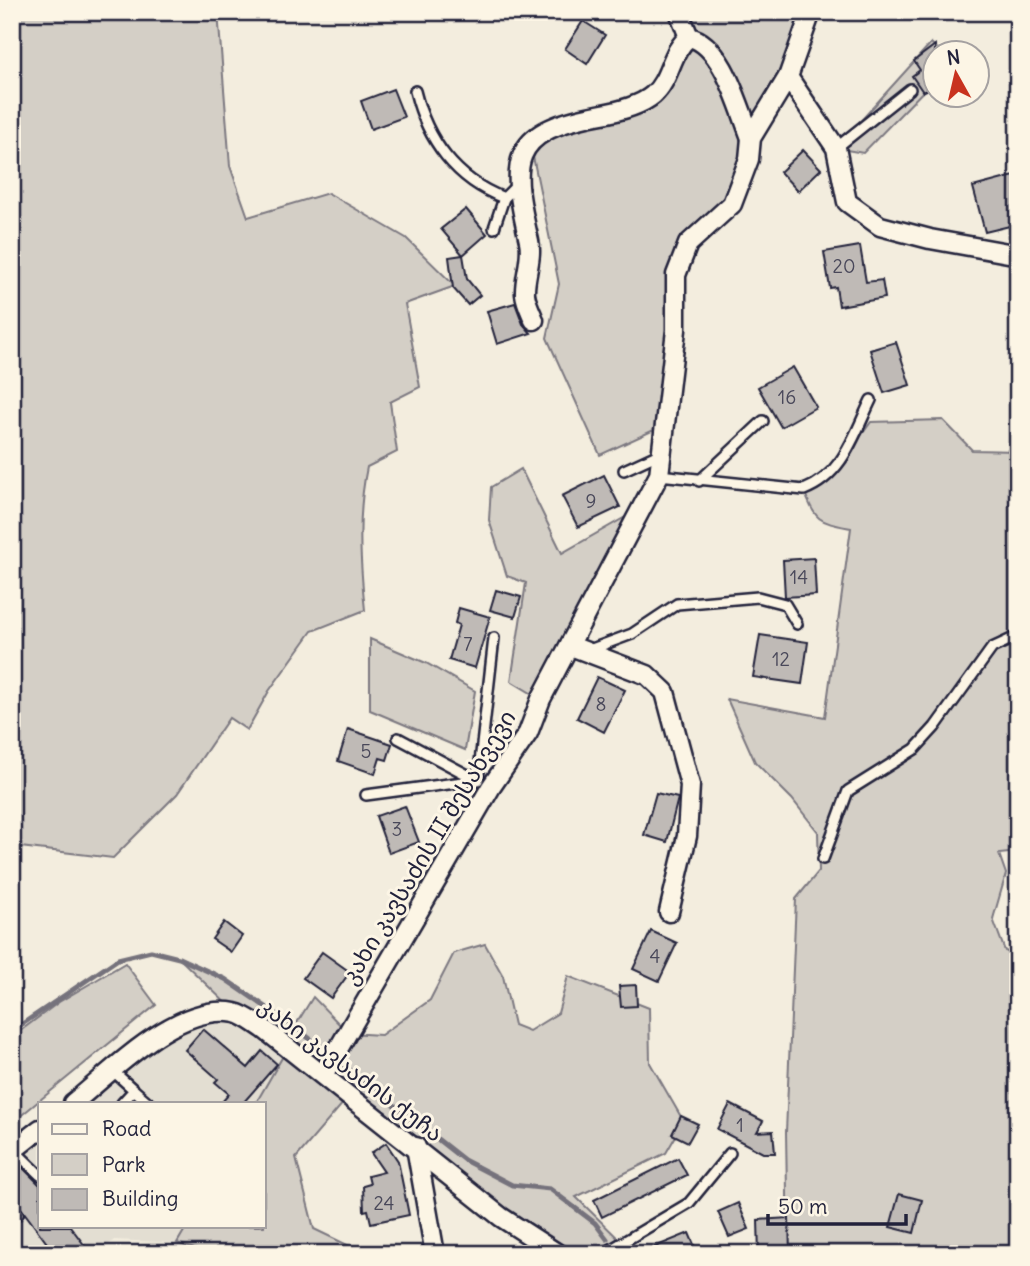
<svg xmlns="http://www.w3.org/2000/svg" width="1030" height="1266" font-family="Delius,'Noto Sans Georgian',sans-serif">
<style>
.built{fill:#e3ded2}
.green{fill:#d4cfc6;stroke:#7b7880;stroke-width:2}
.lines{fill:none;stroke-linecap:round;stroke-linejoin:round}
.stream{stroke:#75727b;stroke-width:5}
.building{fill:#bfbab6;stroke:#22223b;stroke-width:2}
.service-casing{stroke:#22223b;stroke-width:14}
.minor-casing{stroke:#22223b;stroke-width:23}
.service{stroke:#fcf5e5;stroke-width:9}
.minor{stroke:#fcf5e5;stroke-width:18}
.labels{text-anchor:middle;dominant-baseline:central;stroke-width:6;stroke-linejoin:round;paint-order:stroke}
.number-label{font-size:19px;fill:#49485a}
.street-label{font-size:23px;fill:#22223b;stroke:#fcf5e5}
</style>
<rect width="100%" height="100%" fill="#f3edde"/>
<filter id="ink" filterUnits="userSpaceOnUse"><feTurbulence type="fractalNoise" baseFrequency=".0143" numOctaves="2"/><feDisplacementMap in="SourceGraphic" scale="14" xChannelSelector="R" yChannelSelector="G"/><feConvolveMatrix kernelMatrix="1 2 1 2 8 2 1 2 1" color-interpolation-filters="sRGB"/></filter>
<g filter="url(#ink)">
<g class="built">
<polygon points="202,1013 236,1013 287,1049 256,1103 73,1103"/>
<polygon points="40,1129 40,1226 187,1226 177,1243 114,1240 99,1254 12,1254 12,1151"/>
</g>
<g class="green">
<path d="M12,12H218L230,166L248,217L328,193L406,238L455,286L405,304L420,387L390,402L397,452L367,467C357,515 360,562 365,610L312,631L269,691L247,730L229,718L177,794L113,858L12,846Z"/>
<polygon points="679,12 811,12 751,138 732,204 688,244 667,424 600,455 547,338 559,284 530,142 652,95 689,37"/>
<polygon points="931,43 941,52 936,52 935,79 863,153 836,148"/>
<path d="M943,420L972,450L1018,451V852L999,854L1006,874L993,919L1005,951L1018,956V1254H788L786,1132L796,899L819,871L818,832L792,799L755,762L727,699L825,717L851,528C820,522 815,522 804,490L837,469L871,422Z"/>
<polygon points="521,469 562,553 643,507 541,699 511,681 526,583 507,576 489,520 491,487"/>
<polygon points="370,639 426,663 475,691 465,750 370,710"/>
<polygon points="485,944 503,976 514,1025 529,1031 558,1013 568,976 649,1008 650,1063 684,1122 666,1153 576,1197 634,1254 558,1254 349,1096 296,1158 314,1229 366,1254 209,1254 177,1243 187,1226 264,1226 264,1103 256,1103 287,1049 236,1013 179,958 225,979 295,1026 313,997 348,1033 381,1035 430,1000 454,953"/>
<polygon points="125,963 156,1005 12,1123 12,1037 59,1002"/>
</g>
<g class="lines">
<g class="stream">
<polyline points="12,1031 118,959 151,951 179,958 225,979 295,1027 464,1160 512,1185 550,1189 595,1223 607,1239"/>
<polyline points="996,1254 1018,1243"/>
</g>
</g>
<g class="building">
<polygon points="583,21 605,35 587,64 565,49"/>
<polygon points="935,45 935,92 932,87 923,92 912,76 920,70 914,61"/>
<polygon points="393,89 404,117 371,129 361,101"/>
<polygon points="803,150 821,169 798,191 780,172"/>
<polygon points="1018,175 1018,224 985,232 973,187"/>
<polygon points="466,209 487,234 463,255 441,229"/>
<polygon points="860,246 866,282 882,280 885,298 839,306 836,287 830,288 824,252"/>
<polygon points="463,255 467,279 480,295 468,305 453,288 449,257"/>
<polygon points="515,303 523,324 531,333 497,344 487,311"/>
<polygon points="896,342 910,385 884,393 870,350"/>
<polygon points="793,367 816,407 781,427 758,387"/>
<polygon points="604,475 620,507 578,527 562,496"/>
<polygon points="814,558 816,595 785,597 783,560"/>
<polygon points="496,590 521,597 515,617 490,610"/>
<polygon points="459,608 490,617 475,668 449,660 459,625 455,623"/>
<polygon points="760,635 808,642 802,684 753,677"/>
<polygon points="597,677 625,690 604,732 577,718"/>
<polygon points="348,729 392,744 387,760 380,758 375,774 338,761"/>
<polygon points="656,793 678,798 667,842 644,835"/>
<polygon points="405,806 419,842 389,853 376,816"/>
<polygon points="224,922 242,936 231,952 212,939"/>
<polygon points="651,931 677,943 659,981 633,969"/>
<polygon points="322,952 350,972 331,998 303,978"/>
<polygon points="636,985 637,1006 621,1007 619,986"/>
<polygon points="203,1029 248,1068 262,1051 277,1064 243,1103 221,1103 229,1094 215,1082 218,1079 185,1050"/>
<polygon points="730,1104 763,1121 757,1132 773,1131 775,1153 763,1153 717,1129"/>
<polygon points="681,1116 698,1124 688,1142 672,1134"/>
<polygon points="386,1143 398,1161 409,1215 371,1223 368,1210 364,1211 363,1186 370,1184 368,1176 384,1172 371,1153"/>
<polygon points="678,1158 687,1175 602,1217 594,1200"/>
<polygon points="21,1166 40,1185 40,1226 70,1226 91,1254 55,1254 18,1204 12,1208 12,1172"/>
<polygon points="899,1194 922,1200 914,1233 890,1227"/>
<polygon points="738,1203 749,1229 729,1237 718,1212"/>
<polygon points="789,1218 790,1254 759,1254 758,1220"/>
<polygon points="689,1233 698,1254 640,1254 640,1253"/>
</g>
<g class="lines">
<defs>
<g id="service">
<path d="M415,91C427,140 456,180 504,198L516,186"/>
<polyline points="836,148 910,89"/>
<polyline points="494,228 504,198"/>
<polyline points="624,470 661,453"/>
<path d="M659,475L804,490C843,475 854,435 871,400"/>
<polyline points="699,481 763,421"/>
<polyline points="589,650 632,634 677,604 758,597 785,604 797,624"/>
<polyline points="398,738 477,780"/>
<polyline points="366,795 478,780 494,638"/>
<polyline points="823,859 848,791 915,749 935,727 992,648 1018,636"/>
<polyline points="113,1071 134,1090 122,1103"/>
<polyline points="134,1090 149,1103"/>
<polyline points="14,1150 40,1175"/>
<polyline points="12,1218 18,1214"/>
<polyline points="603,1254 689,1203 730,1153"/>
</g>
<g id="minor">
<polyline points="679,12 689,37"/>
<path d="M689,37C723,44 739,108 751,138"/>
<polyline points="788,77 836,148 847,202 880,226 930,239 1008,253"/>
<path d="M534,320C531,312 526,303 525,294C524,277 533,258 529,241C511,163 507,132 597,115C615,112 639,107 653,95C671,79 670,52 689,37"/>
<polyline points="571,646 647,675 665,692 690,785 687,836 669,912"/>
<polyline points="323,1075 491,787 528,733 541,699 659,475 676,330 676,275 688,244 732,204 749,159 751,138 788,77 811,12"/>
<path d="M73,1103C114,1070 178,1002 235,1013C245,1015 256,1024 264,1029L501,1217L558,1254"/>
<polyline points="416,1147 435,1254"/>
<polyline points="12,1151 40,1129"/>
</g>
</defs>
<use href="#service" class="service-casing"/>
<use href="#minor" class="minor-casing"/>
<use href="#service" class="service"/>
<use href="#minor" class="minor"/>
</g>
</g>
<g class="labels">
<g class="number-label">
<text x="844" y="266">20</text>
<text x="787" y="397">16</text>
<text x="591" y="501">9</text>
<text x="799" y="577">14</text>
<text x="468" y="644">7</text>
<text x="781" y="659">12</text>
<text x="601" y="704">8</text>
<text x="366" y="751">5</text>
<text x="397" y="829">3</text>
<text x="655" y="956">4</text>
<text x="740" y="1125">1</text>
<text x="384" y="1203">24</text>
</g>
<g class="street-label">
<text transform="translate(428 847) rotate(-59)">კახი კავსაძის II შესახვევი</text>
<text transform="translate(351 1069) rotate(37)">კახი კავსაძის ქუჩა</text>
</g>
</g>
<rect width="1030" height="1266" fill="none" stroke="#fcf5e5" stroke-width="42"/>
<rect x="21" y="21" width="988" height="1224" fill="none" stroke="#22223b" stroke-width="2.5" filter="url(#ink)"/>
<rect x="38" y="1102" width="228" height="126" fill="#fcf5e5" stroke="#a5a1a1" stroke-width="2"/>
<rect x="52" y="1124" width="35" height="10" fill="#fcf5e5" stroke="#a5a1a1" stroke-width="2"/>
<text x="102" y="1136" font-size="21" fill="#22223b">Road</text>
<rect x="52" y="1154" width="35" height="21" fill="#d4cfc6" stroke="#a5a1a1" stroke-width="2"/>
<text x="102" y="1172" font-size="21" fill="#22223b">Park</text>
<rect x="52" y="1189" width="35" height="21" fill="#bfbab6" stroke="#a5a1a1" stroke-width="2"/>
<text x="102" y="1206" font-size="21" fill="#22223b">Building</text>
<g transform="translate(956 74) rotate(352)"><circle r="33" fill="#fcf5e5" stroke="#a5a1a1" stroke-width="2"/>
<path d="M0-5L12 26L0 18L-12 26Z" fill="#c8321e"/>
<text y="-10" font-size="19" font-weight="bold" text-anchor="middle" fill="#22223b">N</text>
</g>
<path d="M768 1214v10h138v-10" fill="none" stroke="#22223b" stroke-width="3.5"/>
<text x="778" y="1214" font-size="21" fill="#22223b" stroke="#fcf5e5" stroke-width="5" paint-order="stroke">50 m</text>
</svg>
